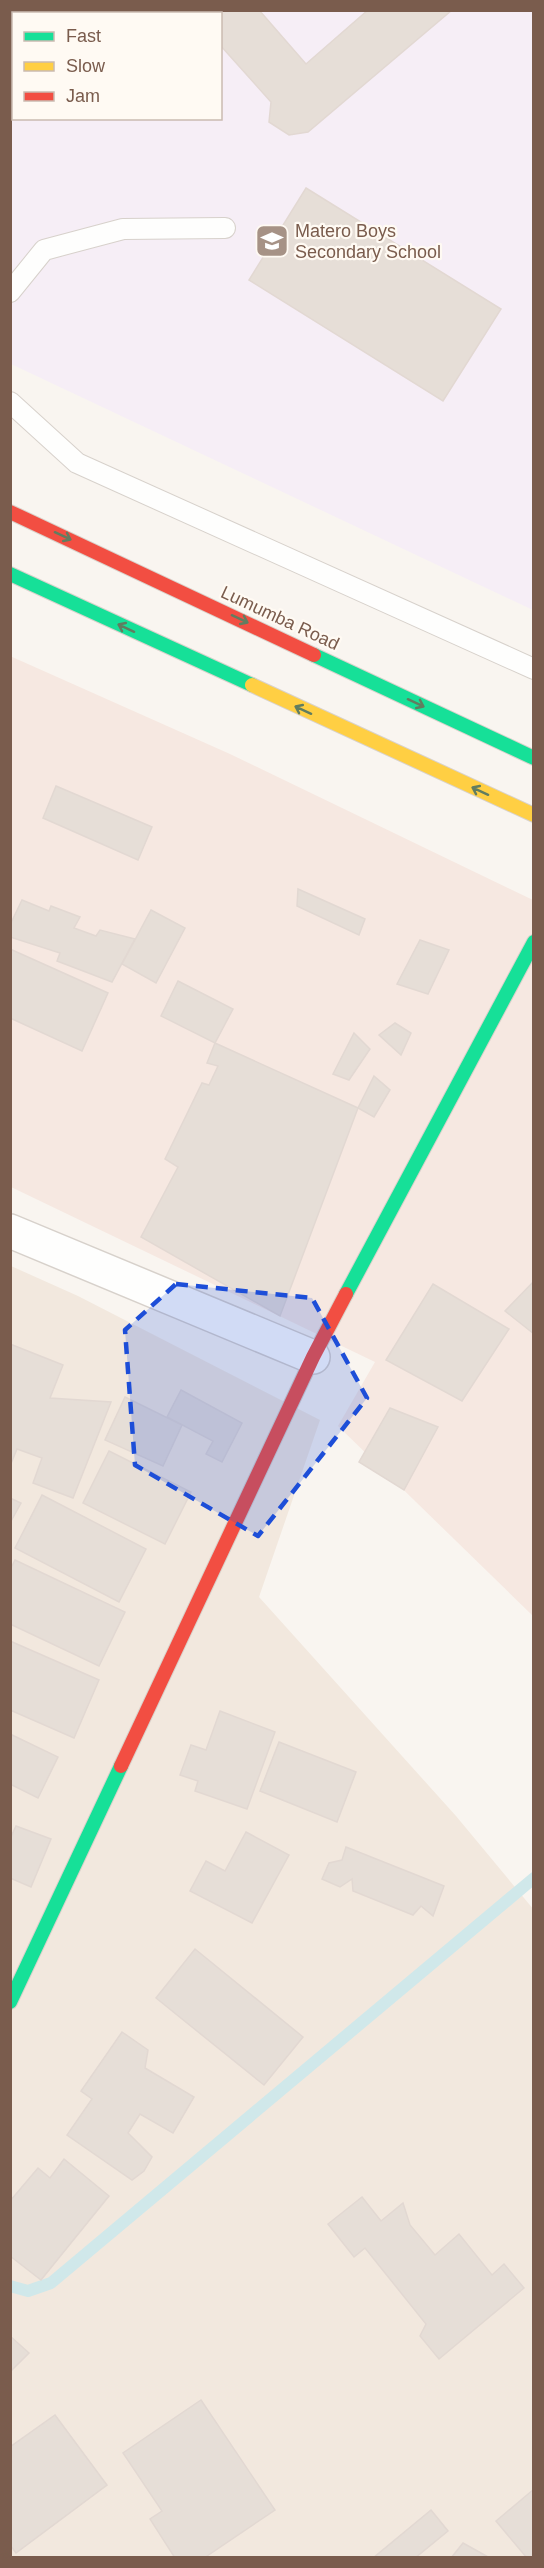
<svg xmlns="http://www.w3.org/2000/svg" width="544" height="2568" font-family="Helvetica,sans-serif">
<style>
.residential{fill:#f2e8de}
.commercial{fill:#f6e8e1}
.education{fill:#f6eef6;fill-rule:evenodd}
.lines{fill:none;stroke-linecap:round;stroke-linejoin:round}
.stream{stroke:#d0e8ea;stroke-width:12}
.building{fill:#e6ded7;stroke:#e2d8d2;stroke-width:1.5}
.lane-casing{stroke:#d7d1cb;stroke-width:22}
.street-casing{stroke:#d7d1cb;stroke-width:36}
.fast-casing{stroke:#d9d2cb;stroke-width:16}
.slow-casing{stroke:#d9d2cb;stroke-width:16}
.jam-casing{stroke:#d9d2cb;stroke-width:16}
.lane{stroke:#fefefd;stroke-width:20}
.street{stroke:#fefefd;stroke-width:33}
.fast{stroke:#16e098;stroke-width:14}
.slow{stroke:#ffcf43;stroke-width:14}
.jam{stroke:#f24e42;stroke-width:14}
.oneway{stroke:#617d60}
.marked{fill:#1d4ed8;fill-opacity:0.2;stroke:#1d4ed8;stroke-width:4.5;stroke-dasharray:12 8;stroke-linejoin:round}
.labels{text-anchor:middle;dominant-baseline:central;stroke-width:4.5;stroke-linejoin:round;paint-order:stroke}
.poi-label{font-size:18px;fill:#7a5c4d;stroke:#fffaf3;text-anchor:start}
.street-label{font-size:18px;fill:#7a5c4d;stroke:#fffaf3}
</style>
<rect width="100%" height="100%" fill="#f9f5f0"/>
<polygon class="residential" points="11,1266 78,1296 320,1420 259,1597 456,1816 534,1910 533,2557 11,2558"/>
<polygon class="commercial" points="10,656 230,754 533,900 533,1616 338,1426 375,1362 11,1187"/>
<path class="education" d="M11,11H533V610L11,364ZM14,14H220V118H14Z"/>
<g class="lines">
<polyline class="stream" points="10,2286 28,2291 51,2283 534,1878"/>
</g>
<g class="building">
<polygon points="217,10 259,10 306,64 368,10 452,10 308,132 289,135 269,122 271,102 220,45 220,14 213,14"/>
<polygon points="306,188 501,309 443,401 249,280"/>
<polygon points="56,786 152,827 138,860 43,818"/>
<polygon points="298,889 365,919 359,935 297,906"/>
<polygon points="22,900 49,911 51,906 80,917 74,928 96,936 100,930 135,939 112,982 57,961 60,953 10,937 10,925"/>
<polygon points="151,910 185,928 156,983 122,964"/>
<polygon points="420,940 449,950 428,994 397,984"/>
<polygon points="10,949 108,993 82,1051 10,1018"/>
<polygon points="178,981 233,1009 215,1043 161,1016"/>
<polygon points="395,1023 411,1033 401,1055 379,1035"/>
<polygon points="354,1033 370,1049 349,1080 333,1074"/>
<polygon points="215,1043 358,1108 280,1316 141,1237 178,1167 165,1159 202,1083 209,1085 218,1066 207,1063"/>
<polygon points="374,1076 390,1090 374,1117 358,1108"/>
<polygon points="534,1281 534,1334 505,1311"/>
<polygon points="433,1284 509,1329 462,1401 386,1360"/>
<polygon points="10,1344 63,1365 50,1398 111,1402 73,1498 33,1483 42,1458 17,1449 10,1466"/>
<polygon points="181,1390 242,1423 222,1462 206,1454 213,1441 167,1417"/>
<polygon points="125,1397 182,1425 163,1466 105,1440"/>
<polygon points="390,1408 438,1427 404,1490 359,1462"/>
<polygon points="109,1451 191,1492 165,1544 83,1503"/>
<polygon points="42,1495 146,1549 119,1602 15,1548"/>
<polygon points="10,1498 21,1503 10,1523"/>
<polygon points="15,1560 125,1612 99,1666 10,1624 10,1570"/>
<polygon points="10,1641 99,1680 74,1738 10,1710"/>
<polygon points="220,1711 275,1732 247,1809 195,1791 198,1781 180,1775 191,1745 206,1750"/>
<polygon points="10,1734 58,1757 38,1798 10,1784"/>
<polygon points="279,1742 356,1772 337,1822 260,1791"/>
<polygon points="16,1826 51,1839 31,1887 10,1878 10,1839"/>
<polygon points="246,1832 289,1855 252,1923 190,1891 206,1861 225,1871"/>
<polygon points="346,1847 444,1886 433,1916 421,1906 413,1915 353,1891 352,1879 340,1887 322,1879 329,1863 342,1860"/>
<polygon points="195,1949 303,2037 264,2085 156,1998"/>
<polygon points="122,2032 148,2050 145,2068 194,2097 173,2133 140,2114 128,2133 152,2157 144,2171 132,2180 67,2135 92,2099 81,2091"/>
<polygon points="64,2159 109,2196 41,2280 10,2256 10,2201 38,2168 50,2178"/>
<polygon points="362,2197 381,2221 403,2203 410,2225 435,2255 459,2234 492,2275 504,2264 524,2288 439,2359 420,2336 426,2324 365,2248 354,2257 328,2224"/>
<polygon points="10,2336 29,2353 10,2372"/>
<polygon points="201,2400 275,2510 204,2558 175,2558 150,2519 162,2511 123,2453"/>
<polygon points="55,2415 107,2485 16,2553 10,2545 10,2447"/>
<polygon points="534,2489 534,2558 527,2558 496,2521"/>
<polygon points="431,2510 448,2531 415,2558 373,2558"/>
<polygon points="463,2543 490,2558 451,2558"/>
</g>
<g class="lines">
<defs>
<g id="lane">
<polyline points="10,292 44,250 123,229 225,228"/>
<polyline points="10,402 77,463 534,669"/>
</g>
<polyline id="street" points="10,1231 313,1357"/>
<g id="fast">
<polyline points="10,574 252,685"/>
<polyline points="314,655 534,758"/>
<polyline points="346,1294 534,942"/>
<polyline points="10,2002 121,1766"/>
</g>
<polyline id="slow" points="252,685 534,815"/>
<g id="jam">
<polyline points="10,512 314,655"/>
<polyline points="121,1766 313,1357 346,1294"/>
</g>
</defs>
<use href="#lane" class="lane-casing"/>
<use href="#street" class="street-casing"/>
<use href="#fast" class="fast-casing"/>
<use href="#slow" class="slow-casing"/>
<use href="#jam" class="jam-casing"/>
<use href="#lane" class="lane"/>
<use href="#street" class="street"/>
<use href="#fast" class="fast"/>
<use href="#slow" class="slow"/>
<use href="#jam" class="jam"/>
</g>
<defs><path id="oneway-shaft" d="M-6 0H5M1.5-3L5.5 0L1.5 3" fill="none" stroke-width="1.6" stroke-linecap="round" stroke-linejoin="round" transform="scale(1.5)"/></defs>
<g class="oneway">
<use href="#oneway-shaft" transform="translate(63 536) rotate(25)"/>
<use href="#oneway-shaft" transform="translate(240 619) rotate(25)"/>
<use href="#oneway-shaft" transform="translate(126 628) rotate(-155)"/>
<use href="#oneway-shaft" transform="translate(416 703) rotate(25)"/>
<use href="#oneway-shaft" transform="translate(303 710) rotate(-155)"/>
<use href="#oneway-shaft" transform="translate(480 791) rotate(-155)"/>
</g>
<path class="marked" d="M176,1284L312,1298L367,1398L258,1536L135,1465L125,1330Z"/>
<defs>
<symbol id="school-square" viewBox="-11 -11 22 22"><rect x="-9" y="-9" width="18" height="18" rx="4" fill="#a69286" stroke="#fffaf3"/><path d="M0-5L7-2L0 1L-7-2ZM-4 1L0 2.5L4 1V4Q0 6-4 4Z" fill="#fff"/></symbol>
</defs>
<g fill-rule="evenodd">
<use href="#school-square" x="253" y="222" width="38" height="38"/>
</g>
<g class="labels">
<g class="poi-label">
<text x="295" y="231">Matero Boys<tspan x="295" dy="21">Secondary School</tspan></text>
</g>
<g class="street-label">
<text transform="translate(280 618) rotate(25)">Lumumba Road</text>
</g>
</g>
<rect width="544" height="2568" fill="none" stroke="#7a5c4d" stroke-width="24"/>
<rect x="12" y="12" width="210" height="108" fill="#fffaf3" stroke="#cabbb1" stroke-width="1.5"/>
<rect x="24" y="32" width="30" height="9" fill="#16e098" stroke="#cabbb1" stroke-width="1.5"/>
<text x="66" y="42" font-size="18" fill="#7a5c4d">Fast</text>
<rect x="24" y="62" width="30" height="9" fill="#ffcf43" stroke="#cabbb1" stroke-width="1.5"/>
<text x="66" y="72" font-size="18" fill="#7a5c4d">Slow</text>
<rect x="24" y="92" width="30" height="9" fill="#f24e42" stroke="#cabbb1" stroke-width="1.5"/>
<text x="66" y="102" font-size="18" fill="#7a5c4d">Jam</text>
</svg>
